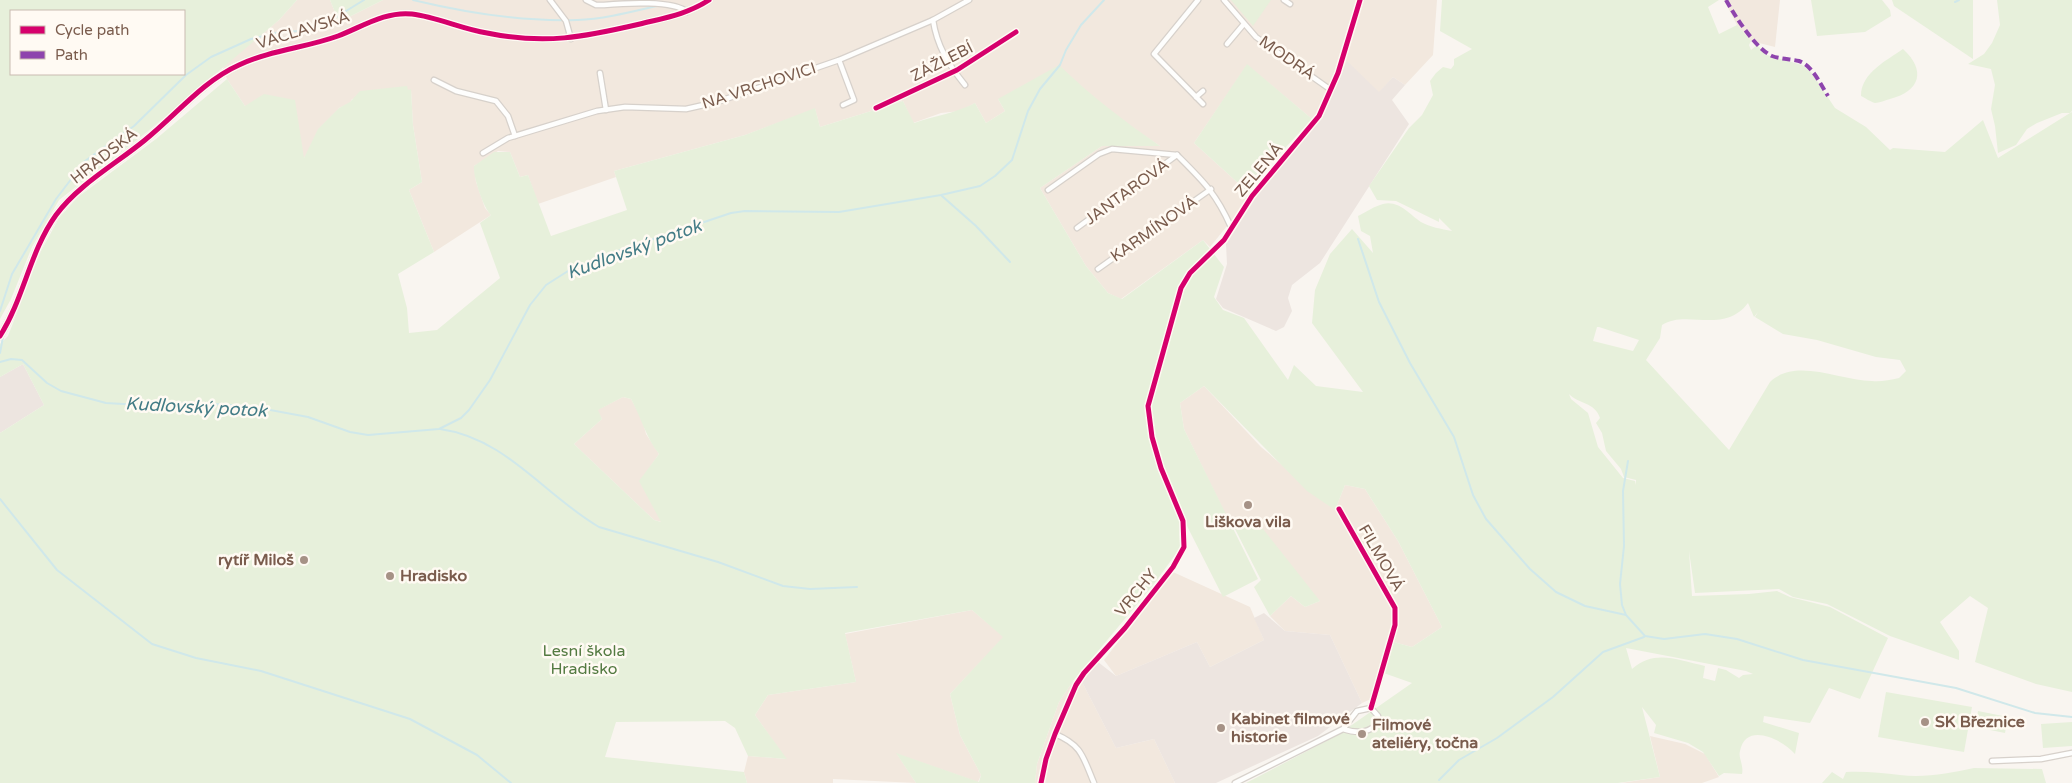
<svg xmlns="http://www.w3.org/2000/svg" width="2072" height="783" font-family="'Varela Round',sans-serif">
<style>
.residential{fill:#f2e8de}
.industrial{fill:#ede5e0}
.green{fill:#e7f0db;fill-rule:evenodd}
.lines{fill:none;stroke-linecap:round;stroke-linejoin:round}
.stream{stroke:#d0e8ea;stroke-width:2}
.minor-casing{stroke:#d7d1cb;stroke-width:7}
.tertiary-casing{stroke:#d7d1cb;stroke-width:8}
.minor{stroke:#fefefd;stroke-width:4.5}
.tertiary{stroke:#fefefd;stroke-width:5.5}
.quiet{stroke:#8e44ad;stroke-width:4;stroke-dasharray:8 4;stroke-linecap:butt}
.cycleway-casing{stroke:#fffaf3;stroke-width:8}
.cycleway{stroke:#d6006c;stroke-width:5}
.poi-dot{fill:#a69286;stroke:#fffaf3;stroke-width:2}
.labels{text-anchor:middle;dominant-baseline:central;stroke-width:5;stroke-linejoin:round;paint-order:stroke}
.street-label{font-size:16px;fill:#7a5c4d;stroke:#fffaf3}
.poi-label{font-size:16px;font-weight:bold;fill:#7a5c4d;stroke:#fffaf3;text-anchor:start}
.park-label{font-size:16px;fill:#537a41;stroke:#fffaf3}
.water-label{font-size:18px;font-style:italic;fill:#437c86;stroke:#fffaf3}
</style>
<rect width="100%" height="100%" fill="#f9f5f0"/>
<g class="residential">
<polygon points="297,0 330,0 339,22 383,0 1437,0 1433,55 1405,85 1393,77 1379,93 1333,89 1323,116 1312,119 1247,65 1194,143 1249,193 1240,210 1210,247 1203,240 1121,299 1108,293 1086,266 1040,188 1102,146 1160,146 1118,118 1091,95 998,99 1005,111 986,123 975,103 960,111 941,113 913,123 903,101 820,127 815,109 745,135 614,171 616,177 538,204 528,175 520,177 510,152 498,151 474,166 476,182 485,208 491,215 434,252 409,190 422,182 413,125 411,90 352,99 350,103 339,108 304,158 245,106 227,79 223,66 279,20"/>
<polygon points="1724,0 1780,0 1775,47 1751,41 1737,25"/>
<polygon points="1204,386 1261,447 1335,510 1345,485 1365,489 1398,541 1442,627 1412,647 1386,640 1371,699 1362,703 1330,635 1285,631 1270,616 1291,596 1305,607 1320,601 1238,526 1232,528 1184,429 1180,403"/>
<polygon points="623,397 631,399 642,419 646,434 659,454 640,481 662,522 654,520 574,444 602,419 597,410"/>
<polygon points="1173,572 1250,607 1264,640 1210,667 1197,642 1116,676 1104,660"/>
<polygon points="972,610 1004,637 950,694 960,735 981,775 978,782 897,754 916,783 833,779 833,783 747,783 744,772 748,756 786,759 755,715 768,695 856,682 845,634"/>
<polygon points="1073,681 1082,682 1116,748 1154,739 1175,783 1035,783 1037,764 1059,702"/>
<polygon points="1650,736 1685,744 1705,754 1719,777 1702,783 1621,783 1660,777"/>
</g>
<g class="industrial">
<polygon points="1347,61 1379,92 1393,77 1405,85 1392,100 1409,124 1320,263 1292,285 1288,298 1292,311 1284,327 1276,331 1223,308 1216,299 1227,264 1226,244 1250,202 1323,116"/>
<polygon points="23,364 44,405 0,433 0,377"/>
<polygon points="1264,613 1285,631 1330,635 1362,703 1318,736 1216,783 1175,783 1154,739 1116,748 1082,682 1098,662 1116,676 1197,642 1210,667 1264,640 1254,618"/>
</g>
<g class="green">
<path d="M0,0H297L279,20L147,132L59,200L32,247L11,299L0,319ZM11,11H184V74H11Z"/>
<polygon points="330,0 383,0 339,22"/>
<polygon points="1231,0 1271,0 1253,26"/>
<path d="M1442,0H1719L1708,7L1719,34L1737,25L1751,41L1749,45L1751,50L1757,45L1767,55L1802,65L1811,72L1835,108L1866,127L1890,150L1893,148L1945,152L1983,120L1998,158L2070,113H2062L2037,123L2027,129L2016,145L1998,153L1995,126L1991,109L1995,85L1991,69L1968,64L1984,54L1992,43L2000,25L1997,0H2072V111L2070,113L2072,112V692L2036,684L1975,662L1988,608L1970,596L1940,622L1959,651V660L1890,636L1827,604L1793,597L1779,589L1695,593L1689,551L1692,596L1749,594L1777,591L1790,597L1830,607L1888,638L1860,699L1829,688L1810,723L1764,716L1763,722L1799,733L1795,754C1783,740 1746,721 1740,751C1738,758 1744,765 1742,774L1724,773L1719,776L1703,752L1688,743L1654,733L1656,725L1642,707L1660,777L1618,783H1246L1336,736L1412,683L1378,671L1386,640L1412,647L1442,627L1398,541L1365,489L1345,485L1335,510L1307,491L1204,386L1180,403L1184,429L1258,579L1223,597L1186,524L1179,523L1180,548L1154,584L1073,681L1059,702L1037,764L1035,783H916L896,753L979,782L981,775L960,735L950,694L1003,637L972,610L845,633L856,682L768,695L755,715L787,759L748,756L735,728L725,721L616,722L605,757L744,772L747,783H0V433L44,405L23,364L0,377V344L8,336L41,251L59,218L78,197L156,139L227,79L245,106L264,94L295,100L304,158L318,129L339,108L350,102L360,91L407,86L408,90L411,89L413,125L422,182L409,190L434,252L398,274L407,308L409,333L437,330L500,278L480,223L491,215C483,207 473,177 474,166L494,152H510L520,177L528,175L551,236L627,210L614,171L745,135L815,108L820,127L903,101L914,123C934,116 956,113 975,103L986,123L1005,111L998,99L1059,65C1091,96 1124,121 1160,146H1102L1040,188L1086,266L1108,293L1122,299L1203,240L1224,267L1214,297L1223,310L1244,318L1288,380L1294,365L1316,386L1363,392L1312,323L1315,290L1330,254L1352,229L1373,253L1370,236L1361,231L1358,216C1366,212 1375,206 1383,204C1399,200 1410,215 1421,222C1430,227 1441,229 1452,231L1439,218V222L1396,201L1377,200L1369,186L1409,128L1422,115L1433,95L1430,81L1436,73L1443,67L1451,69L1454,65V59L1472,49L1440,31ZM1748,303L1754,317L1758,312L1755,317L1783,334L1817,340L1876,357L1900,360L1906,371L1899,378C1890,380 1880,382 1872,381C1840,381 1796,357 1770,382L1729,450L1646,360L1660,338L1662,325C1686,309 1724,335 1748,303ZM1597,327H1599L1639,340L1633,351L1593,341ZM1569,394C1578,404 1595,402 1600,418L1596,423L1602,433L1606,451L1621,469L1624,477L1636,480V485L1635,481L1623,478L1598,447L1588,413L1571,399ZM623,397L631,399C641,417 646,438 659,454L639,481L661,522L654,520L574,444L602,419L598,410ZM1626,648L1746,671L1753,674L1743,675L1739,678L1726,670L1718,668L1715,681L1703,678L1705,666C1677,660 1655,649 1632,669Z"/>
<polygon points="1811,0 1882,0 1890,10 1891,16 1865,32 1817,36"/>
<polygon points="1892,0 1973,0 1973,59 1894,6"/>
<path d="M1903,49C1926,70 1921,91 1890,99C1886,100 1879,103 1875,103C1871,102 1865,98 1861,96C1861,73 1886,61 1903,49Z"/>
<polygon points="1247,64 1312,119 1259,176 1249,193 1194,143"/>
<polygon points="1238,526 1263,529 1320,601 1305,607 1291,596 1270,616 1254,587 1261,580 1234,527"/>
<polygon points="1886,692 1972,707 1964,752 1878,737"/>
<polygon points="1978,711 2008,717 2005,733 1975,727"/>
<polygon points="2072,722 2072,746 2043,748 2041,724"/>
<path d="M1974,768L2042,769L2046,783H1822L1832,772L1843,779L1846,772C1865,771 1882,773 1900,775C1925,778 1950,773 1974,768Z"/>
</g>
<g class="lines">
<g class="stream">
<path d="M413,0C467,13 522,22 577,20C604,19 631,12 657,6"/>
<polyline points="1955,2 1959,0"/>
<polyline points="942,196 976,226 1010,262"/>
<polyline points="1358,239 1379,302 1410,363 1454,437 1473,495 1486,519 1530,569 1556,592 1585,606 1626,615 1645,636 1664,639 1705,634 1737,639 1803,660 1956,688 2035,713 2072,717"/>
<polyline points="0,311 12,274 56,199 85,161 134,126 186,75 211,57 251,39 280,32 301,31 325,24 364,0"/>
<polyline points="0,353 3,337"/>
<polyline points="0,362 11,359 22,360 47,383 61,391 106,403 141,405 195,403 248,406 308,417 350,432 368,435 439,429 461,418 469,410 490,380 530,305 546,285 568,271 612,253 731,213 745,211 839,212 941,195 980,186 995,176 1012,160 1028,111 1040,89 1060,65 1066,50 1081,25 1104,0"/>
<path d="M440,429C506,438 544,495 599,527L718,562L783,586L810,589L857,587"/>
<polyline points="0,499 57,570 152,644 196,658 261,671 410,719 477,755 511,783"/>
<polyline points="1626,615 1622,605 1620,584 1624,546 1623,491 1628,461"/>
<polyline points="1439,780 1459,760 1497,738 1553,697 1603,652 1644,637"/>
</g>
<defs>
<g id="minor">
<polyline points="550,0 566,21 571,39"/>
<path d="M586,0L596,5H604C625,3 674,0 687,12"/>
<polyline points="1198,0 1154,54 1203,104"/>
<polyline points="1224,0 1256,37 1331,90"/>
<polyline points="1284,0 1290,4"/>
<path d="M933,20C937,46 948,64 965,85"/>
<polyline points="1227,44 1243,25"/>
<polyline points="839,60 854,100 843,105"/>
<polyline points="600,73 606,110"/>
<polyline points="434,80 456,91 496,101 508,116 515,136"/>
<polyline points="1196,97 1203,91"/>
<polyline points="876,108 957,70 1016,32"/>
<polyline points="483,153 508,138 597,111 625,107 686,109 717,102 839,60 933,20 969,0"/>
<path d="M1177,155C1203,181 1216,193 1231,227"/>
<polyline points="1048,190 1099,154 1112,149 1177,155"/>
<polyline points="1077,228 1177,155"/>
<polyline points="1098,269 1211,189"/>
<polyline points="1339,509 1395,608 1395,625 1371,708"/>
<path d="M1055,734C1082,745 1083,757 1094,783"/>
<polyline points="1992,761 2041,759 2072,753"/>
<polyline points="1041,783 1046,759 1055,734 1076,685 1084,673 1125,628 1173,567 1184,547 1183,521 1161,468 1152,437 1148,406 1181,288 1190,273 1224,240 1252,196 1319,116 1338,73 1360,0"/>
<path d="M1235,783L1343,729L1357,711L1371,708L1378,716L1376,725C1367,734 1355,733 1343,729"/>
</g>
<path id="tertiary" d="M0,336C24,298 30,251 56,215C79,184 116,164 145,140C176,115 203,81 239,65C271,50 305,48 338,36C362,27 385,11 412,14C437,17 462,29 487,33C545,45 584,37 640,24C664,18 688,14 709,0"/>
</defs>
<use href="#minor" class="minor-casing"/>
<use href="#tertiary" class="tertiary-casing"/>
<use href="#minor" class="minor"/>
<use href="#tertiary" class="tertiary"/>
<path class="quiet" d="M1726,0C1735,16 1755,48 1772,56C1780,59 1790,59 1799,61C1813,66 1820,84 1828,96"/>
<defs>
<g id="cycleway">
<polyline points="876,108 957,70 1016,32"/>
<path d="M0,336C24,298 30,251 56,215C79,184 116,164 145,140C176,115 203,81 239,65C271,50 305,48 338,36C362,27 385,11 412,14C437,17 462,29 487,33C545,45 584,37 640,24C664,18 688,14 709,0"/>
<polyline points="1339,509 1395,608 1395,625 1371,708"/>
<polyline points="1041,783 1046,759 1055,734 1076,685 1084,673 1125,628 1173,567 1184,547 1183,521 1161,468 1152,437 1148,406 1181,288 1190,273 1224,240 1252,196 1319,116 1338,73 1360,0"/>
</g>
</defs>
<use href="#cycleway" class="cycleway-casing"/>
<use href="#cycleway" class="cycleway"/>
</g>
<g class="poi-dot">
<circle cx="1248" cy="505" r="5"/>
<circle cx="304" cy="560" r="5"/>
<circle cx="390" cy="576" r="5"/>
<circle cx="1925" cy="722" r="5"/>
<circle cx="1221" cy="728" r="5"/>
<circle cx="1362" cy="734" r="5"/>
</g>
<g class="labels">
<g class="street-label">
<text transform="translate(303 30) rotate(-17)">VÁCLAVSKÁ</text>
<text transform="translate(1287 58) rotate(35)">MODRÁ</text>
<text transform="translate(942 62) rotate(-27)">ZÁŽLEBÍ</text>
<text transform="translate(759 86) rotate(-18)">NA VRCHOVICI</text>
<text transform="translate(104 156) rotate(-38)">HRADSKÁ</text>
<text transform="translate(1259 170) rotate(-50)">ZELENÁ</text>
<text transform="translate(1127 192) rotate(-36)">JANTAROVÁ</text>
<text transform="translate(1154 229) rotate(-35)">KARMÍNOVÁ</text>
<text transform="translate(1381 558) rotate(60)">FILMOVÁ</text>
<text transform="translate(1136 593) rotate(-51)">VRCHY</text>
</g>
<g class="poi-label">
<text x="1248" y="522" text-anchor="middle">Liškova vila</text>
<text x="294" y="560" text-anchor="end">rytíř Miloš</text>
<text x="400" y="576">Hradisko</text>
<text x="1231" y="719">Kabinet filmové<tspan x="1231" dy="18">historie</tspan></text>
<text x="1935" y="722">SK Březnice</text>
<text x="1372" y="725">Filmové<tspan x="1372" dy="18">ateliéry, točna</tspan></text>
</g>
<g class="park-label">
<text x="584" y="651">Lesní škola<tspan x="584" dy="18">Hradisko</tspan></text>
</g>
<g class="water-label">
<text transform="translate(634 249) rotate(-20)">Kudlovský potok</text>
<text transform="translate(196 407) rotate(3)">Kudlovský potok</text>
</g>
</g>
<rect x="10" y="10" width="175" height="65" fill="#fffaf3" stroke="#cabbb1"/>
<rect x="20" y="26" width="25" height="8" fill="#d6006c" stroke="#cabbb1"/>
<text x="55" y="35" font-size="15" fill="#7a5c4d">Cycle path</text>
<rect x="20" y="51" width="25" height="8" fill="#8e44ad" stroke="#cabbb1"/>
<text x="55" y="60" font-size="15" fill="#7a5c4d">Path</text>
</svg>
